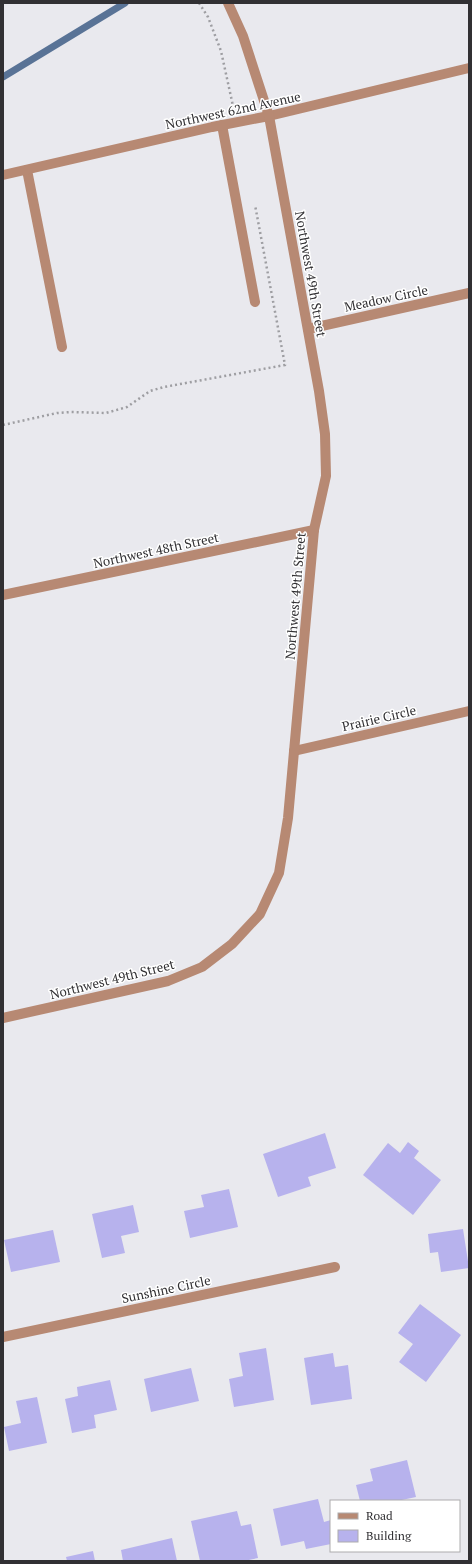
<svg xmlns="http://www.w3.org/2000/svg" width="472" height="1564" font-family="'PT Serif',serif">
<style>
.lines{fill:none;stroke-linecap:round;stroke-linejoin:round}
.stream{stroke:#597396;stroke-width:7}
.building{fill:#b7b2ed}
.path{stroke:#9e9ea2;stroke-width:2.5;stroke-dasharray:2 3;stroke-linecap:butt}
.minor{stroke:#b78973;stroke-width:10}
.labels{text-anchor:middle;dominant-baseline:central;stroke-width:3;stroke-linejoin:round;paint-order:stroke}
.street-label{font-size:13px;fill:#313033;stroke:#fff}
</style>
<rect width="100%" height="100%" fill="#e9e9ee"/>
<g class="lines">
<polyline class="stream" points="3,77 125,3"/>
</g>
<g class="building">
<polygon points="325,1133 336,1168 308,1177 311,1186 278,1197 263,1154"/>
<polygon points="408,1142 419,1151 414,1158 441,1180 413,1215 363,1175 388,1143 400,1153"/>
<polygon points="229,1189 238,1227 190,1238 184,1211 204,1207 201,1195"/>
<polygon points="133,1205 139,1232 121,1236 125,1253 102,1258 92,1214"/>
<polygon points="463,1229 469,1268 441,1272 438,1252 430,1253 428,1234"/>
<polygon points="53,1230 60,1262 11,1272 4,1240"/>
<polygon points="420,1304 461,1335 426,1382 399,1362 413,1344 398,1333"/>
<polygon points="266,1348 274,1400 234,1407 229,1379 243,1376 239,1353"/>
<polygon points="333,1353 335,1367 348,1365 352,1399 311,1405 304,1358"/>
<polygon points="191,1368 199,1401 151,1412 144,1379"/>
<polygon points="110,1380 117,1410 94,1415 96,1428 72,1433 65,1399 78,1396 77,1387"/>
<polygon points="37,1397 47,1443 9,1451 4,1427 21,1423 16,1401"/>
<polygon points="407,1460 416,1497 397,1501 360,1501 356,1485 373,1481 370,1469"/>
<polygon points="318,1499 324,1522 331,1520 331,1544 306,1549 304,1541 281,1546 273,1509"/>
<polygon points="237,1511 241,1526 251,1524 258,1558 244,1561 200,1561 191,1521"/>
<polygon points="172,1538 177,1561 123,1561 121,1550"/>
<polygon points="93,1551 95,1561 67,1561 66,1557"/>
</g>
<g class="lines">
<g class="path">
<polyline points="199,3 208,17 221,51 233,106"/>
<polyline points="3,425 57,413 71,412 106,413 127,407 150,391 164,387 285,365 255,205"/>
</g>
<g class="minor">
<polyline points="222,125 255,302"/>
<polyline points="27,170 62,347"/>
<polyline points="3,175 212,127 269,116 469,68"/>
<polyline points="308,329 469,293"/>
<polyline points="3,595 314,530"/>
<polyline points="294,751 469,711"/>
<polyline points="3,1018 168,981 202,967 232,944 260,914 279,873 288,818 314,530 326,476 325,434 319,391 269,116 243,36 228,3"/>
<polyline points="3,1337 335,1267"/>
</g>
</g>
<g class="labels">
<g class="street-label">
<text transform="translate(233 110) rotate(-12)">Northwest 62nd Avenue</text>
<text transform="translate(311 274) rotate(80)">Northwest 49th Street</text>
<text transform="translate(386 298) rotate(-12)">Meadow Circle</text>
<text transform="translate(156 550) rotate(-12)">Northwest 48th Street</text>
<text transform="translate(295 596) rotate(-85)">Northwest 49th Street</text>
<text transform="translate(379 718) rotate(-13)">Prairie Circle</text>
<text transform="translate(112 979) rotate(-14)">Northwest 49th Street</text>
<text transform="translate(166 1289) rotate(-12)">Sunshine Circle</text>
</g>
</g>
<rect width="472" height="1564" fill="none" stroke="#313033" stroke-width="8"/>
<rect x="330" y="1500" width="130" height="52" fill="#ffffff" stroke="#adacad"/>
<rect x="338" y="1513" width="20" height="6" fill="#b78973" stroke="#adacad"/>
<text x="366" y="1520" font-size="12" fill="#313033">Road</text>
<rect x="338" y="1530" width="20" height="12" fill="#b7b2ed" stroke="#adacad"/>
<text x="366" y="1540" font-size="12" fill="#313033">Building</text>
</svg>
